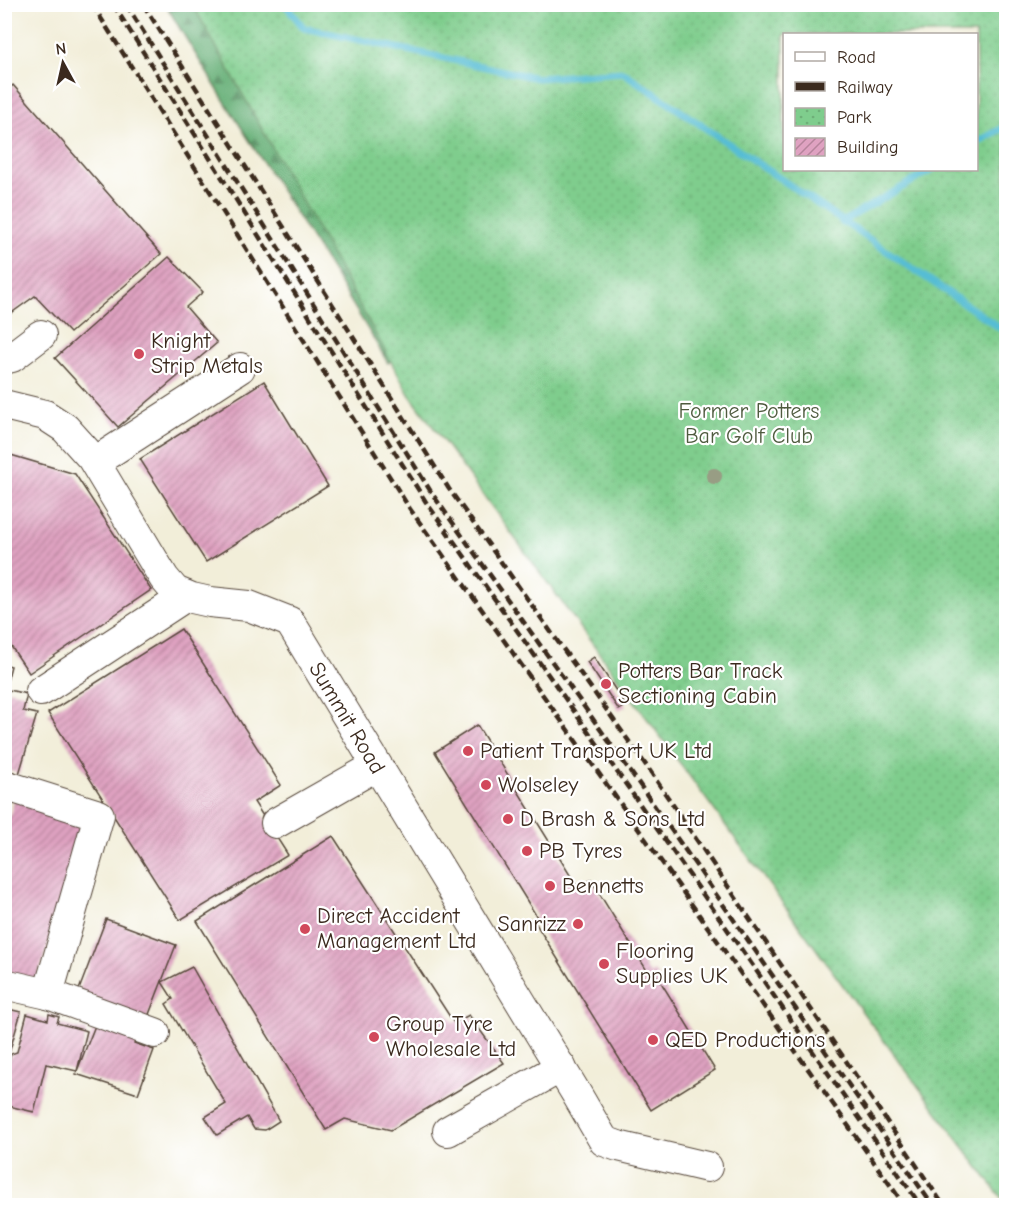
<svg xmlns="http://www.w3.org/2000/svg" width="1011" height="1210" font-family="'Comic Neue',sans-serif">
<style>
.forest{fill:url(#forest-firs);stroke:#516d4b;stroke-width:1.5}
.park{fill:url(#park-dots);stroke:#5d7c56;stroke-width:1.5;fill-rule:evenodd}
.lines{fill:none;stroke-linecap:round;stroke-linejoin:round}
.stream{stroke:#56bdd4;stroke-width:7}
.building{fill:url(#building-hatch)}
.minor-casing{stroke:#56473a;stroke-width:32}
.minor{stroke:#fff;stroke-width:30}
.rail{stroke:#3b2a1e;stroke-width:4.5;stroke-dasharray:9 4.5;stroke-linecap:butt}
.tree{fill:#989d84}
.poi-dot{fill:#d1495b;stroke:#fff;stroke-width:2}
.labels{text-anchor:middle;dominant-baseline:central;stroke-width:4.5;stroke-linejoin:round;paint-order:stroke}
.poi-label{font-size:22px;fill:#3b2a1e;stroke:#fff;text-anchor:start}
.park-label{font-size:22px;fill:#4f5b3f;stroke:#fff}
.street-label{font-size:22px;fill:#3b2a1e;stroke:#fff}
</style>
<defs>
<pattern id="forest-firs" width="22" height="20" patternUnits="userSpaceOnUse" patternTransform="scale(1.5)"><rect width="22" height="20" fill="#67b078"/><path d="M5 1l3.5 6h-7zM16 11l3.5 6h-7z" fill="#568f62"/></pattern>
<pattern id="park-dots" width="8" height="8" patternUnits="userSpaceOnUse" patternTransform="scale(1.5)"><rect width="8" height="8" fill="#7fcd8d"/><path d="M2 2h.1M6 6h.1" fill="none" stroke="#6fb079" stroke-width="1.8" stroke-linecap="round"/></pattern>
<pattern id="building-hatch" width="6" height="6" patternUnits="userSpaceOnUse" patternTransform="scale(1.5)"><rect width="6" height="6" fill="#dfa2c1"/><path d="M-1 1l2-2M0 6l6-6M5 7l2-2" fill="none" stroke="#b6849c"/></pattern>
</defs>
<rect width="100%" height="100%" fill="#fff"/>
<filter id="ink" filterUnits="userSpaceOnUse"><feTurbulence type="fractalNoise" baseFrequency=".0167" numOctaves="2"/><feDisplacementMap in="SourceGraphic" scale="12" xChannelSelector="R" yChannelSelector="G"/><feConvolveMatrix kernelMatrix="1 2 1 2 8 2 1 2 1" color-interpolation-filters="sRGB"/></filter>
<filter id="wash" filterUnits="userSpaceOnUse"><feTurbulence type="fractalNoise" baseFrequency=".008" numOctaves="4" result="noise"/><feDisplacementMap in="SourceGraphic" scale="24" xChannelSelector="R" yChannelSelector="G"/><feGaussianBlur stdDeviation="1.35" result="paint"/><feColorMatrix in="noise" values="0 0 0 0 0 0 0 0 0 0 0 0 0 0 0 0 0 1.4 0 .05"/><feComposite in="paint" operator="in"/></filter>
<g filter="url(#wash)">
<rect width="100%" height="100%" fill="#f2eed9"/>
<path class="forest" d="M166,5H335L406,351L388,363C317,242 237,126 166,5Z"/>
<path class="park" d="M193,5H1006V1204L858,1006L409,394ZM784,34H976V170H784Z"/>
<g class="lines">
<g class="stream">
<polyline points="285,4 304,28 537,78 623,72 1006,332"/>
<polyline points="976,143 1006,126"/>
<polyline points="842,222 932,170"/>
</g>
</g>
<g id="blocks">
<g class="building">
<polygon points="13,85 161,254 70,333 35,296 10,314 4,307 4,94"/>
<polygon points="169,257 203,292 186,307 217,343 118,427 55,358"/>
<polygon points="264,381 328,486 206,562 140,459"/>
<polygon points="4,453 75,474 151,590 29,673 4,636"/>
<polygon points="181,629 281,785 254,802 288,855 180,920 48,713"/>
<polygon points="594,657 626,706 619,710 587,662"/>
<polygon points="4,664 11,666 5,689 4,689"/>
<polygon points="9,690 27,694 23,711 37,714 19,774 4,769 4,707"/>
<polygon points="477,725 578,888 591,880 649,974 654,971 715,1070 651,1110 533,919 537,917 435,752"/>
<polygon points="16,794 89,816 37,980 4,971 4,833"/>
<polygon points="333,836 454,1023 469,1015 504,1063 391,1130 345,1119 326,1130 197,921"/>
<polygon points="106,919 176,945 146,1022 77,995"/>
<polygon points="192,967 279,1121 265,1130 254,1129 247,1117 217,1135 205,1117 226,1104 166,1004 173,999 162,982"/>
<polygon points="4,1008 21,1012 5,1067 4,1067"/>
<polygon points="27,1014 48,1020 49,1014 59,1017 57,1023 87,1031 77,1071 96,1023 136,1036 134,1043 154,1050 138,1094 76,1074 77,1071 46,1064 34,1112 4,1105 4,1075 11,1054 17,1052"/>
</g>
</g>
</g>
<g filter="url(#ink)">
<use href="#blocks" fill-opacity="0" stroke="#56473a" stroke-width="1.5"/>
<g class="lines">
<defs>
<g id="minor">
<polyline points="4,359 12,357 41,335"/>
<polyline points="4,405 45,415 65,428 92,458 164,578 175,591 192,598 210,602 249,606 290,622 576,1093 604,1141 618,1146 707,1167"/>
<polyline points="95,462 240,368"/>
<polyline points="41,691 186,596"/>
<polyline points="4,785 99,815 48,994"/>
<polyline points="276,823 376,766"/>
<polyline points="4,984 48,994 155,1033"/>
<polyline points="448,1131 561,1067"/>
</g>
</defs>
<use href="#minor" class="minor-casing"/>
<use href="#minor" class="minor"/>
<g class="rail">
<polyline points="92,4 410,509 615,796 905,1206"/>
<polyline points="113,4 426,502 627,786 921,1206"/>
<polyline points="126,4 433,495 635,778 933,1206"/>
<polyline points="143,4 449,489 648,768 944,1206"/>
</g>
</g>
<circle class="tree" cx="714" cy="476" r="8"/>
</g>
<g class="poi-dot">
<circle cx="139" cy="354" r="6"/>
<circle cx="606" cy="684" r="6"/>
<circle cx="468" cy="751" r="6"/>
<circle cx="486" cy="785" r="6"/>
<circle cx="508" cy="819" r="6"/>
<circle cx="527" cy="851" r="6"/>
<circle cx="550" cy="886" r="6"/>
<circle cx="578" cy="924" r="6"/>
<circle cx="305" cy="929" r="6"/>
<circle cx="604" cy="964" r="6"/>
<circle cx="374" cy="1037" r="6"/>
<circle cx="653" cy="1040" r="6"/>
</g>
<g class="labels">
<g class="poi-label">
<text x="151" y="341">Knight<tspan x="151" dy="25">Strip Metals</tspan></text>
<text x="618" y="671">Potters Bar Track<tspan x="618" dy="25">Sectioning Cabin</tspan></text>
<text x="480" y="751">Patient Transport UK Ltd</text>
<text x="498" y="785">Wolseley</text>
<text x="520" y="819">D Brash &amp; Sons Ltd</text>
<text x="539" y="851">PB Tyres</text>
<text x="562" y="886">Bennetts</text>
<text x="317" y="916">Direct Accident<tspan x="317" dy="25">Management Ltd</tspan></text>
<text x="566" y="924" text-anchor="end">Sanrizz</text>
<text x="616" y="951">Flooring<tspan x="616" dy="25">Supplies UK</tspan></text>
<text x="386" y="1024">Group Tyre<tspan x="386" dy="25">Wholesale Ltd</tspan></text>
<text x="665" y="1040">QED Productions</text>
</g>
<g class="park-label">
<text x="749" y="411">Former Potters<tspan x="749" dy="25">Bar Golf Club</tspan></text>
</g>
<g class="street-label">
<text transform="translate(347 718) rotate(59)">Summit Road</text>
</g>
</g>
<rect width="1011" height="1210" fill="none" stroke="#fff" stroke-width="24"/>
<rect x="783" y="33" width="195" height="138" fill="#ffffff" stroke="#b1aaa5" stroke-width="1.5"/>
<rect x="795" y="52" width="30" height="9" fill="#ffffff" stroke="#b1aaa5" stroke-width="1.5"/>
<text x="837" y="63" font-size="18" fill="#3b2a1e">Road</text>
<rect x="795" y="82" width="30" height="9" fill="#3b2a1e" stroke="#b1aaa5" stroke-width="1.5"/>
<text x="837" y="93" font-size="18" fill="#3b2a1e">Railway</text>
<rect x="795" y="108" width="30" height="18" fill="url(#park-dots)" stroke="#b1aaa5" stroke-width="1.5"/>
<text x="837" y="123" font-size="18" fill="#3b2a1e">Park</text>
<rect x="795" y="138" width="30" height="18" fill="url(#building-hatch)" stroke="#b1aaa5" stroke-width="1.5"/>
<text x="837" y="153" font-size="18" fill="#3b2a1e">Building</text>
<g transform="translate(63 63) rotate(352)" stroke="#ffffff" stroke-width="4.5" paint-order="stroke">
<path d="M0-4.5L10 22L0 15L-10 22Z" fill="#3b2a1e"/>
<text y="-9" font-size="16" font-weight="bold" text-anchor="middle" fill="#3b2a1e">N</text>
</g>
</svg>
